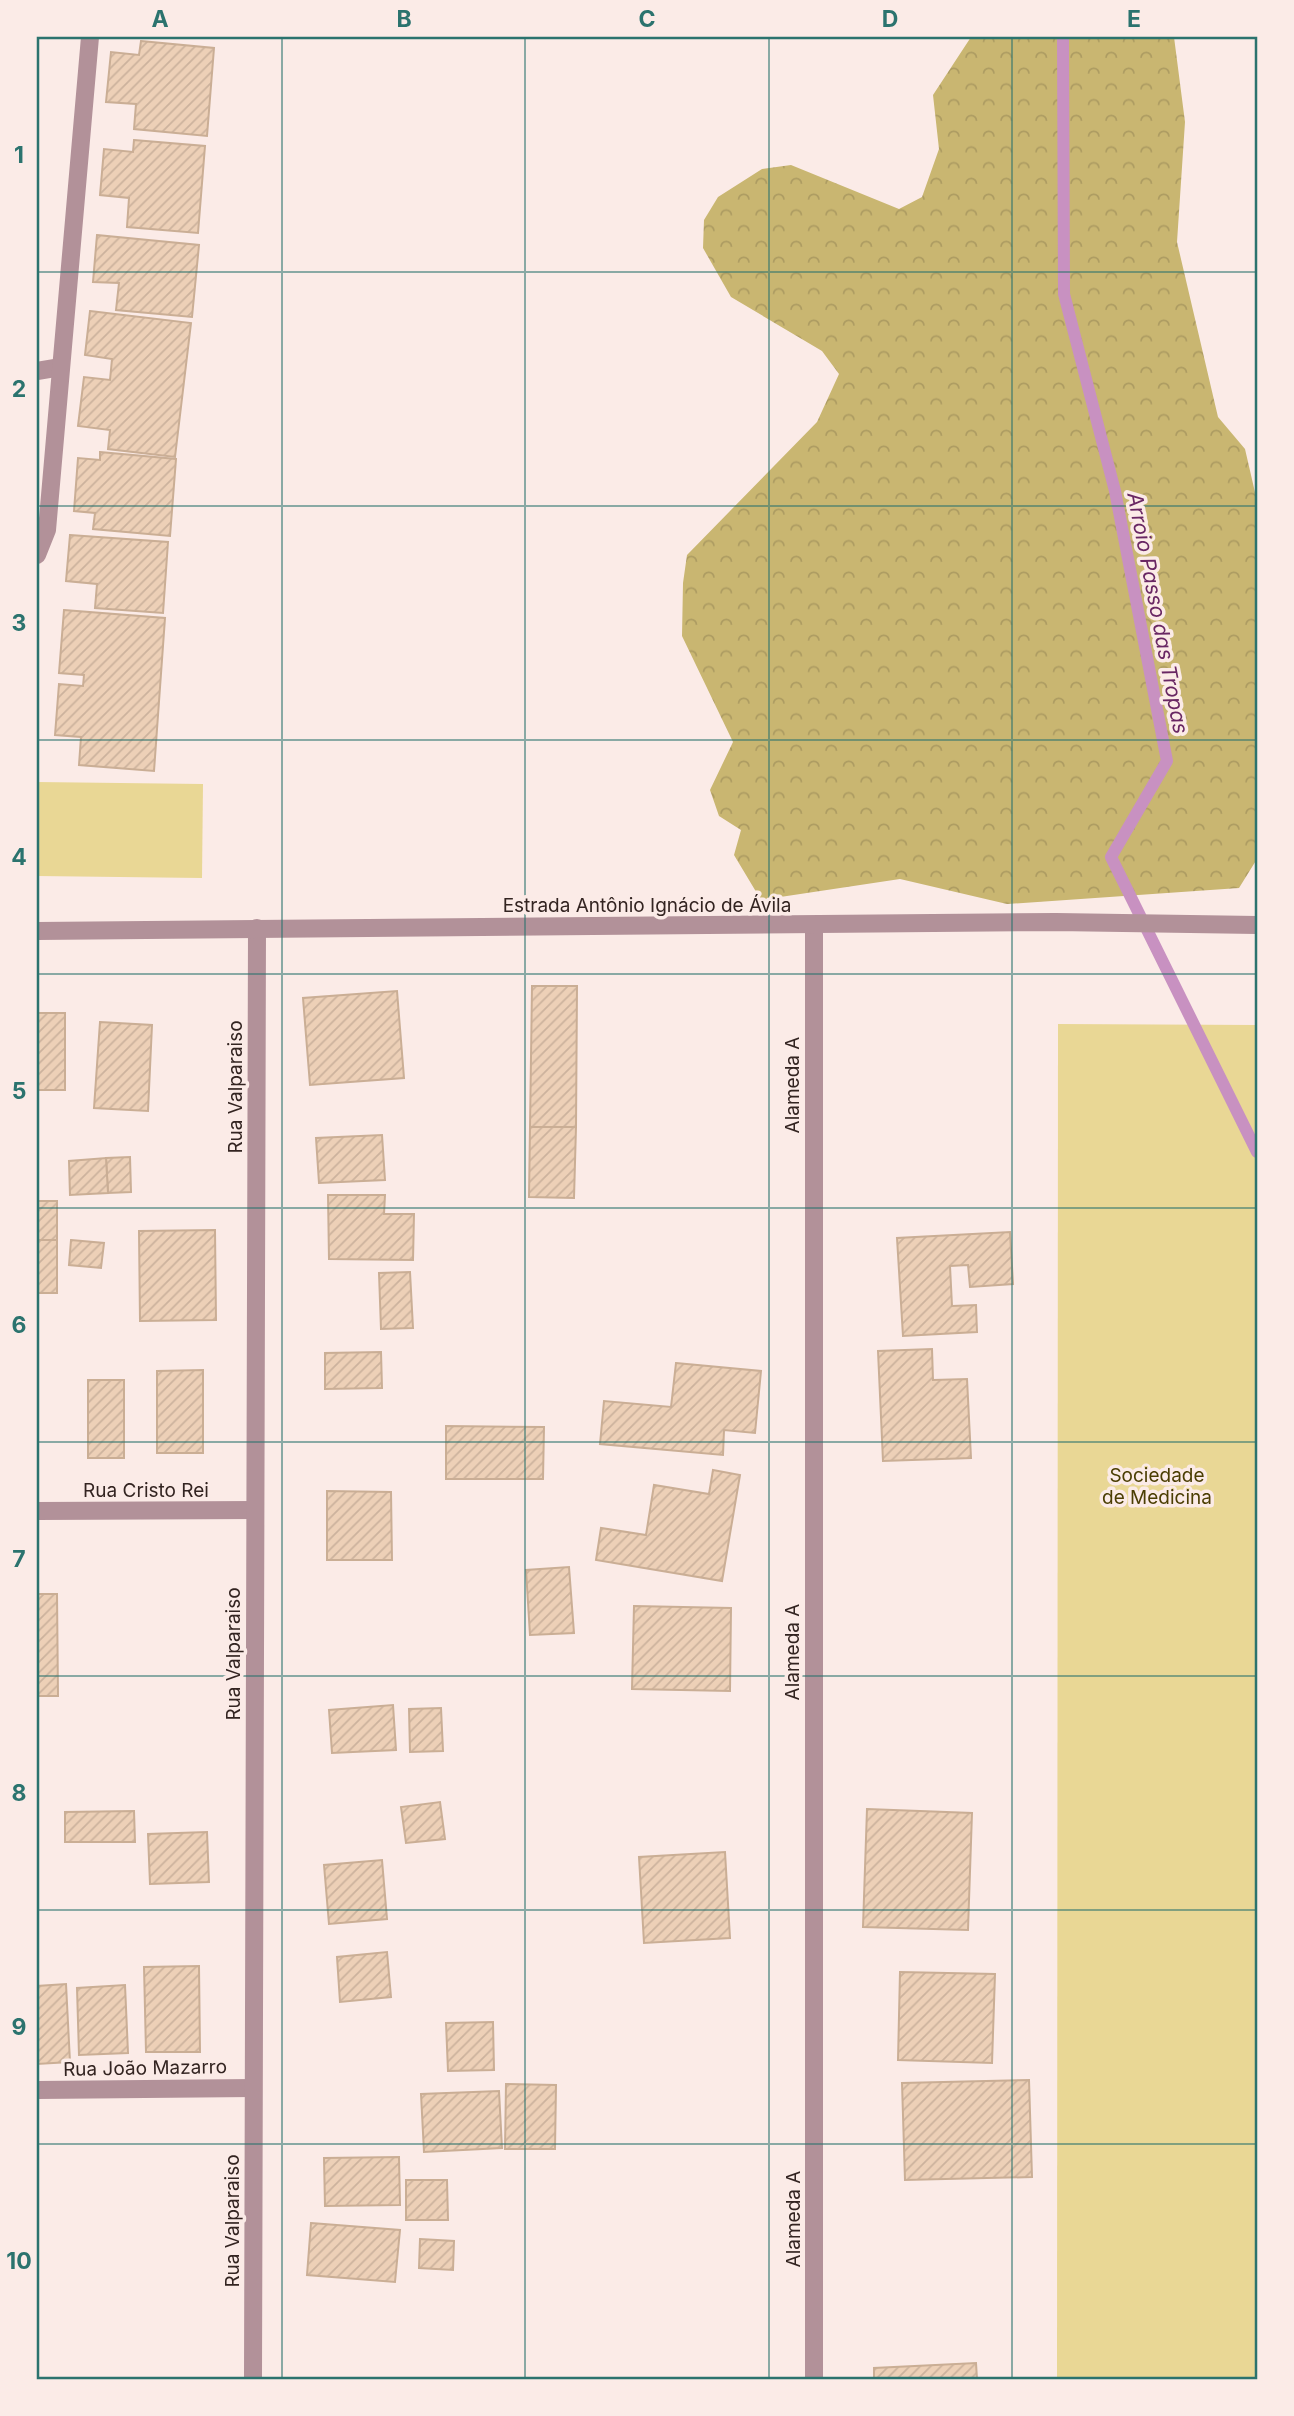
<svg xmlns="http://www.w3.org/2000/svg" width="1294" height="2416" font-family="Inter,sans-serif">
<style>
.green{fill:#e9d795}
.forest{fill:url(#forest-crowns)}
.lines{fill:none;stroke-linecap:round;stroke-linejoin:round}
.stream{stroke:#c891c1;stroke-width:12}
.building{fill:url(#building-hatch);stroke:#caae95;stroke-width:2}
.service{stroke:#b29199;stroke-width:18}
.minor{stroke:#b29199;stroke-width:18}
.tertiary{stroke:#b29199;stroke-width:18}
.grid{fill:none;stroke:#2b736e;stroke-width:2;stroke-opacity:0.55}
.labels{text-anchor:middle;dominant-baseline:central;stroke-width:7;stroke-linejoin:round;paint-order:stroke}
.street-label{font-size:19px;fill:#332421;stroke:#fbebe7}
.park-label{font-size:19px;fill:#4b3e03;stroke:#fbebe7}
.water-label{font-size:21px;font-style:italic;fill:#692763;stroke:#fbebe7}
.neatline{fill:none;stroke:#2b736e;stroke-width:2.5}
.grid-label{font-size:23px;text-anchor:middle;font-weight:bold;fill:#2b736e}
</style>
<defs>
<pattern id="forest-crowns" width="20" height="18" patternUnits="userSpaceOnUse" patternTransform="scale(1.75)"><rect width="20" height="18" fill="#c9b671"/><path d="M2 6a3 3 0 1 1 6 0M12 15a3 3 0 1 1 6 0" fill="none" stroke="#ad9c62"/></pattern>
<pattern id="building-hatch" width="6" height="6" patternUnits="userSpaceOnUse" patternTransform="scale(1.75)"><rect width="6" height="6" fill="#edd0b7"/><path d="M-1 1l2-2M0 6l6-6M5 7l2-2" fill="none" stroke="#ccb29d"/></pattern>
</defs>
<rect width="100%" height="100%" fill="#fbebe7"/>
<g class="green">
<polygon points="37,782 203,784 202,878 37,876"/>
<polygon points="1058,1024 1257,1025 1257,2379 1057,2379"/>
</g>
<polygon class="forest" points="971,37 1174,37 1185,122 1177,242 1218,417 1245,449 1257,501 1257,859 1239,888 1007,904 900,879 761,900 734,855 741,830 719,816 710,790 733,742 682,636 683,583 687,555 817,422 839,374 822,351 731,297 703,248 704,220 718,197 762,169 791,165 899,209 922,197 939,149 933,95"/>
<g class="lines">
<polyline class="stream" points="1063,37 1064,294 1115,491 1167,761 1111,857 1257,1152"/>
</g>
<g class="building">
<polygon points="141,41 214,48 207,136 134,129 136,104 106,102 111,52 139,55"/>
<polygon points="134,140 205,146 198,233 127,227 129,198 100,195 104,149 133,152"/>
<polygon points="97,235 199,245 192,317 116,310 119,283 93,282"/>
<polygon points="90,311 191,323 175,457 108,449 110,430 78,426 84,377 110,380 112,359 85,355"/>
<polygon points="100,452 176,459 170,536 93,529 95,513 74,511 78,458 100,460"/>
<polygon points="70,535 168,542 163,613 95,608 97,584 66,581"/>
<polygon points="64,610 165,618 154,771 79,765 81,737 55,735 59,684 83,686 84,675 59,673"/>
<polygon points="532,986 577,986 576,1127 530,1127"/>
<polygon points="397,991 404,1078 310,1085 303,998"/>
<rect x="37" y="1013" width="28" height="77"/>
<polygon points="100,1022 152,1025 148,1111 94,1108"/>
<polygon points="530,1127 576,1127 574,1198 529,1197"/>
<polygon points="382,1135 385,1180 319,1183 316,1138"/>
<polygon points="130,1157 131,1192 108,1193 106,1158"/>
<polygon points="106,1158 108,1193 70,1195 69,1161"/>
<polygon points="328,1195 385,1195 384,1214 414,1214 413,1260 329,1259"/>
<rect x="37" y="1201" width="20" height="39"/>
<polygon points="215,1230 216,1320 140,1321 139,1231"/>
<polygon points="1010,1232 1013,1284 970,1287 968,1265 950,1266 952,1306 976,1305 977,1332 903,1336 897,1238"/>
<rect x="37" y="1240" width="20" height="53"/>
<polygon points="71,1240 104,1243 101,1268 69,1265"/>
<polygon points="410,1272 413,1328 381,1329 379,1273"/>
<polygon points="932,1349 933,1380 967,1379 971,1458 883,1461 878,1351"/>
<polygon points="381,1352 382,1388 325,1389 325,1353"/>
<polygon points="676,1363 761,1371 755,1433 724,1430 723,1455 600,1444 604,1401 671,1407"/>
<polygon points="203,1370 203,1453 157,1453 157,1371"/>
<rect x="88" y="1380" width="36" height="78"/>
<polygon points="446,1426 544,1427 543,1479 446,1479"/>
<polygon points="713,1470 740,1475 722,1581 596,1560 601,1528 646,1535 654,1485 709,1494"/>
<polygon points="327,1491 391,1492 392,1560 327,1560"/>
<polygon points="569,1567 574,1633 530,1635 526,1570"/>
<polygon points="37,1594 57,1594 58,1696 37,1696"/>
<polygon points="634,1606 731,1608 730,1691 632,1689"/>
<polygon points="393,1705 396,1750 332,1753 329,1710"/>
<polygon points="441,1708 443,1751 410,1752 409,1709"/>
<polygon points="440,1802 445,1839 406,1843 401,1807"/>
<polygon points="867,1809 972,1813 968,1930 863,1927"/>
<polygon points="134,1811 135,1842 65,1842 65,1812"/>
<polygon points="207,1832 209,1882 150,1884 148,1834"/>
<polygon points="725,1852 730,1938 644,1943 639,1857"/>
<polygon points="382,1860 387,1919 329,1924 324,1865"/>
<polygon points="387,1952 391,1997 340,2002 337,1957"/>
<polygon points="199,1966 200,2052 146,2052 144,1967"/>
<polygon points="900,1972 995,1974 992,2063 898,2060"/>
<polygon points="66,1984 70,2062 37,2064 37,1986"/>
<polygon points="125,1985 128,2053 79,2055 77,1988"/>
<polygon points="493,2022 494,2070 448,2071 446,2023"/>
<polygon points="1029,2080 1032,2177 905,2180 902,2083"/>
<polygon points="506,2084 556,2085 555,2149 505,2149"/>
<polygon points="499,2091 502,2148 424,2152 421,2094"/>
<polygon points="399,2157 400,2205 325,2206 324,2158"/>
<polygon points="406,2180 447,2180 448,2220 406,2220"/>
<polygon points="311,2223 400,2230 395,2282 307,2275"/>
<polygon points="420,2239 454,2241 453,2270 419,2268"/>
<polygon points="976,2363 977,2379 874,2379 874,2368"/>
</g>
<g class="lines">
<g class="service">
<polyline points="37,371 61,367"/>
<polyline points="37,555 47,530 90,37"/>
<polyline points="814,925 814,2379"/>
</g>
<g class="minor">
<polyline points="37,1511 255,1510"/>
<polyline points="37,2090 253,2088"/>
<polyline points="253,2379 257,928"/>
</g>
<polyline class="tertiary" points="37,931 1056,922 1257,925"/>
</g>
<path class="grid" d="M282,37V2379M525,37V2379M769,37V2379M1012,37V2379M37,272H1257M37,506H1257M37,740H1257M37,974H1257M37,1208H1257M37,1442H1257M37,1676H1257M37,1910H1257M37,2144H1257"/>
<g class="labels">
<g class="street-label">
<text x="647" y="905">Estrada Antônio Ignácio de Ávila</text>
<text transform="translate(792 1085) rotate(-90)">Alameda A</text>
<text transform="translate(235 1087) rotate(-90)">Rua Valparaiso</text>
<text x="146" y="1490">Rua Cristo Rei</text>
<text transform="translate(792 1652) rotate(-90)">Alameda A</text>
<text transform="translate(233 1654) rotate(-90)">Rua Valparaiso</text>
<text transform="translate(145 2068) rotate(-1)">Rua João Mazarro</text>
<text transform="translate(793 2219) rotate(-90)">Alameda A</text>
<text transform="translate(232 2221) rotate(-90)">Rua Valparaiso</text>
</g>
<g class="park-label">
<text x="1157" y="1475">Sociedade<tspan x="1157" dy="22">de Medicina</tspan></text>
</g>
<g class="water-label">
<text transform="translate(1158 613) rotate(79)">Arroio Passo das Tropas</text>
</g>
</g>
<rect width="1294" height="2416" fill="none" stroke="#fbebe7" stroke-width="77"/>
<rect x="38" y="38" width="1218" height="2340" class="neatline"/>
<g class="grid-label">
<text x="160" y="27">A</text>
<text x="404" y="27">B</text>
<text x="647" y="27">C</text>
<text x="890" y="27">D</text>
<text x="1134" y="27">E</text>
<text x="19" y="163">1</text>
<text x="19" y="397">2</text>
<text x="19" y="631">3</text>
<text x="19" y="865">4</text>
<text x="19" y="1099">5</text>
<text x="19" y="1333">6</text>
<text x="19" y="1567">7</text>
<text x="19" y="1801">8</text>
<text x="19" y="2035">9</text>
<text x="19" y="2269">10</text>
</g>
</svg>
